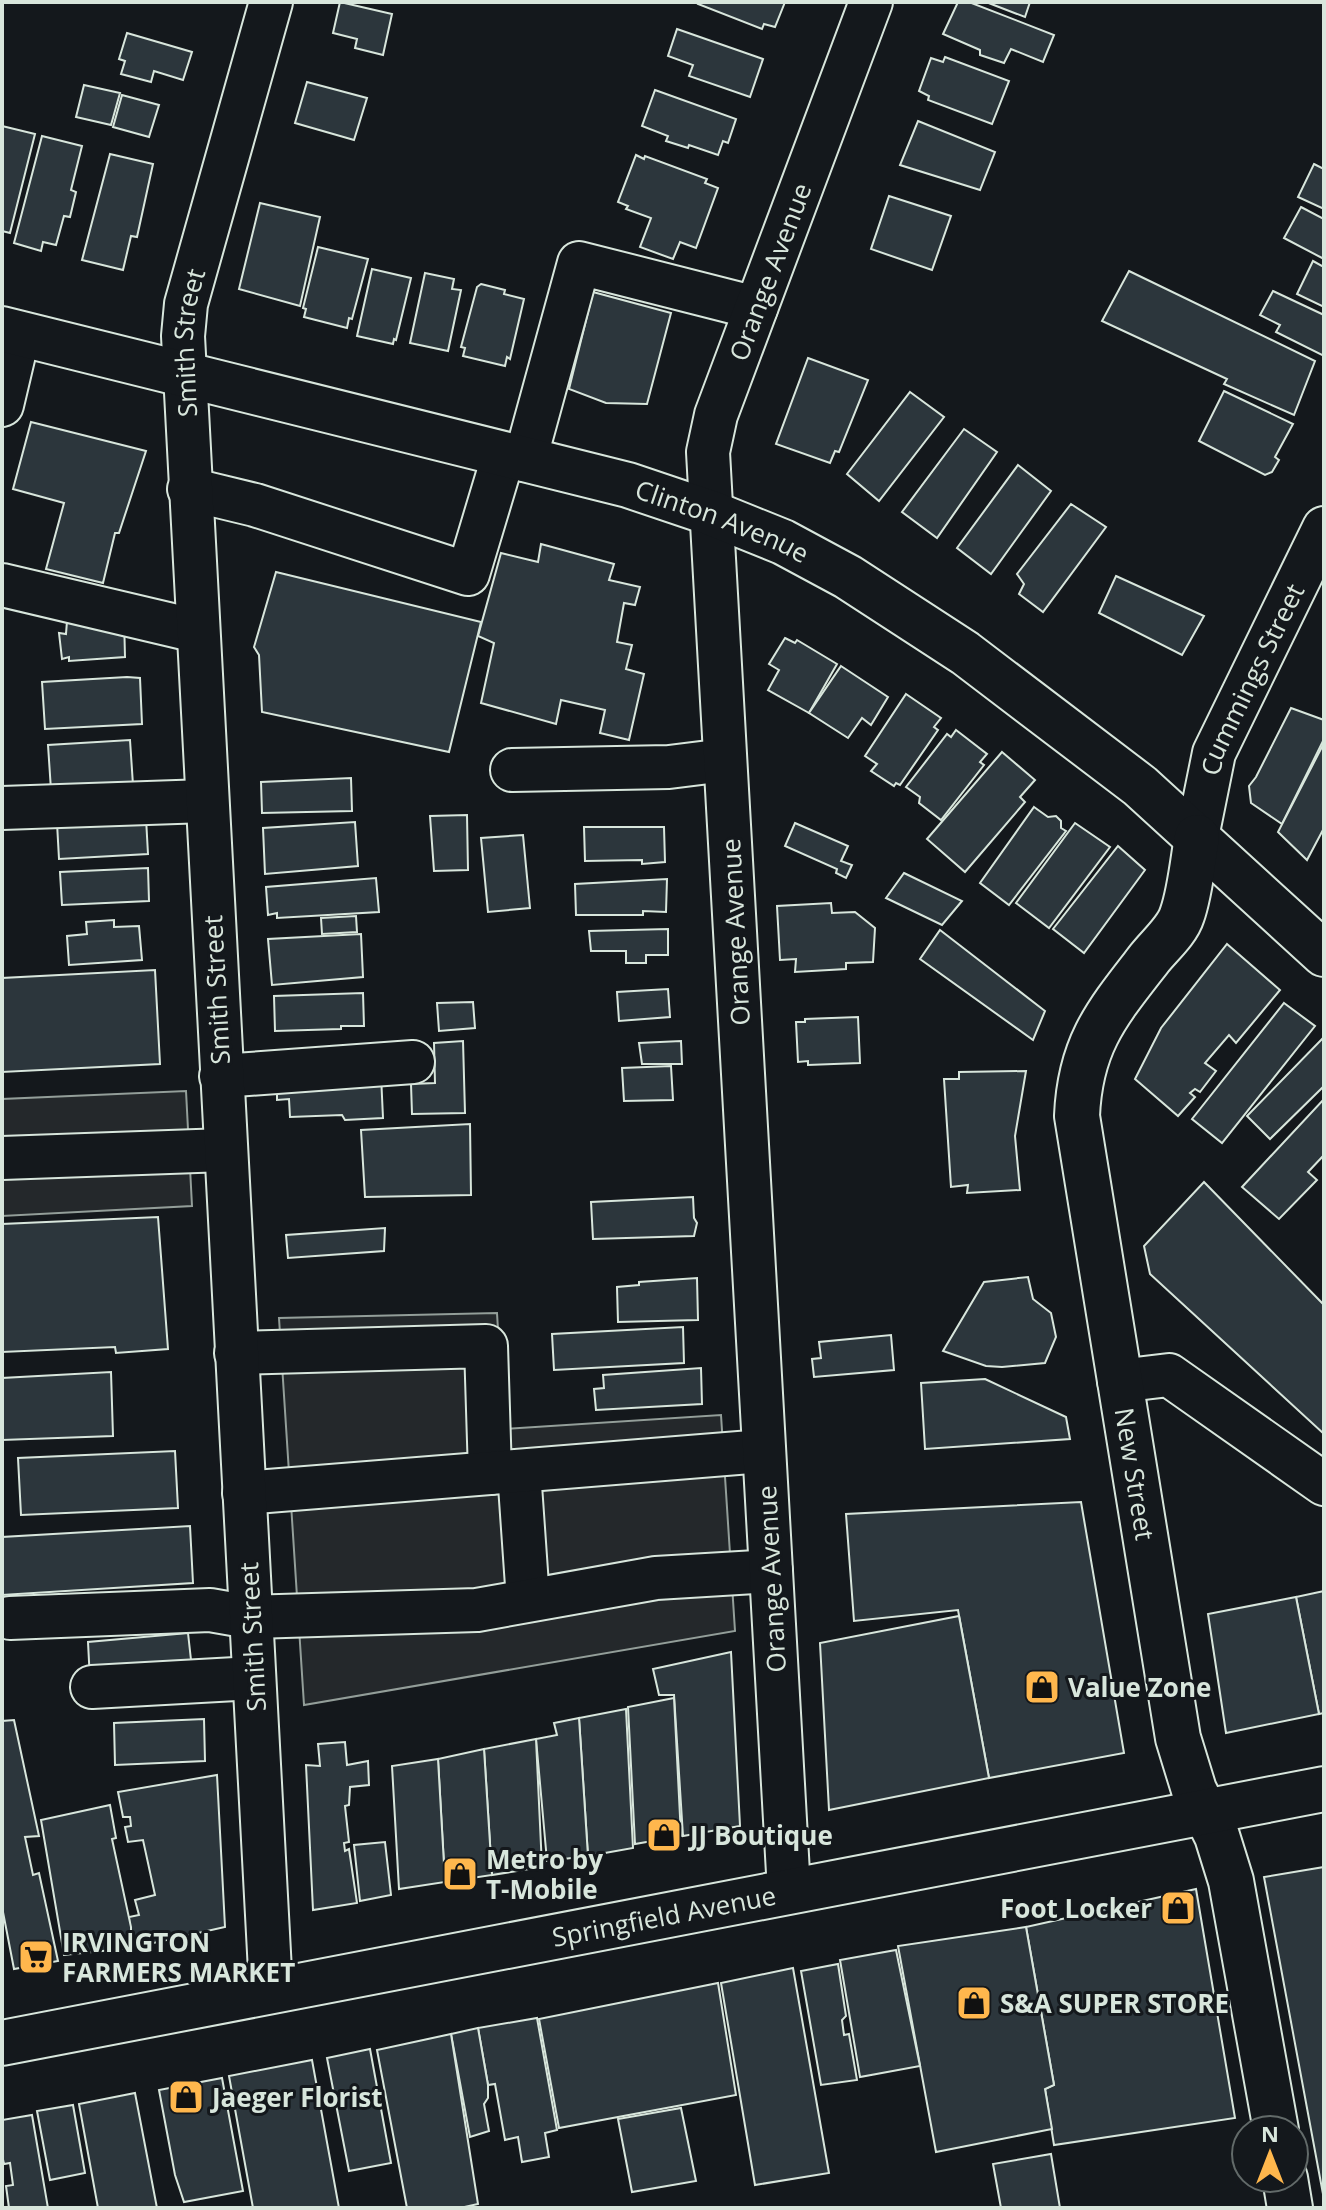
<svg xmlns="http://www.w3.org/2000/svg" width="1326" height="2210" font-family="'Open Sans',sans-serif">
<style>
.parking{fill:#24282b;stroke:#939e99;stroke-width:2}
.building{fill:#2c363c;stroke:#d8e6dc;stroke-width:2}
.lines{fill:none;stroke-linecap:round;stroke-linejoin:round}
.minor-casing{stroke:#d8e6dc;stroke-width:46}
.major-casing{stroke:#d8e6dc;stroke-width:48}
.minor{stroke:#14181c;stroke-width:42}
.major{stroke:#14181c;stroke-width:44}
.labels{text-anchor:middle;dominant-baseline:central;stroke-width:6;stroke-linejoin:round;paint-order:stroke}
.street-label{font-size:26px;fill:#d8e6dc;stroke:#14181c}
.poi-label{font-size:26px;font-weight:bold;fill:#d8e6dc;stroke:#14181c;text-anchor:start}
</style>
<rect width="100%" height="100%" fill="#14181c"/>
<g class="parking">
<polygon points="186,1091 192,1206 2,1216 2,1099"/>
<polygon points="497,1313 504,1429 721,1415 735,1631 304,1705 279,1318"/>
</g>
<g class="building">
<polygon points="340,2 392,14 383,55 355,48 357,39 333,33"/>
<polygon points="699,2 785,2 775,27 764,24 762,29 698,4"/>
<polygon points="958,2 969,2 1054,35 1043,62 1011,49 1004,63 980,55 980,50 943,34"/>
<polygon points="986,2 1030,2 1025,17"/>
<polygon points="677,29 763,59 750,97 689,76 693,65 668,56"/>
<polygon points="127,33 192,52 183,80 154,71 151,82 121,74 125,61 119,59"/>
<polygon points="945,57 1009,81 992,124 928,100 929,96 919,91 931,58 943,62"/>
<polygon points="307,82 367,98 354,140 295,123"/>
<polygon points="84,85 120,93 111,125 76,117"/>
<polygon points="655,90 736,119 728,143 723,141 718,155 689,145 688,148 666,141 668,136 642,126"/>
<polygon points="122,95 159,105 149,137 113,127"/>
<polygon points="918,121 995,152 980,190 900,165"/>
<polygon points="2,126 35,134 10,233 2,231"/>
<polygon points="42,136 82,146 71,190 76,192 70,217 64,216 56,245 43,242 41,251 14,243"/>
<polygon points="110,154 153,164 137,237 131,236 123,270 82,260"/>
<polygon points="636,155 644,159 645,156 707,179 705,183 718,188 696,248 680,242 673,259 640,247 651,218 626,209 628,206 618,202"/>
<polygon points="1314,164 1324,169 1324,209 1298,197"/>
<polygon points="889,196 951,216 932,270 871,249"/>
<polygon points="260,203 320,217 300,306 239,289"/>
<polygon points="1301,207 1324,219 1324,259 1284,238"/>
<polygon points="318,247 368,259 352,319 349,318 347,328 304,317 306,309 303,308"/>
<polygon points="1313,261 1324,267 1324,307 1297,294"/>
<polygon points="372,269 411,278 396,340 394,339 393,344 357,336"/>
<polygon points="1129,271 1315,361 1294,415 1224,384 1227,379 1102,321"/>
<polygon points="425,273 454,279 452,289 461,290 448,351 410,343"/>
<polygon points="481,284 505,290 504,294 524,299 510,359 507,357 505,366 463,356 465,348 461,347 477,287"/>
<polygon points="1273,291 1324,315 1324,356 1276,332 1280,325 1260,315"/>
<polygon points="593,292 671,313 647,404 606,403 569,389"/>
<polygon points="808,358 868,380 839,452 835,451 830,463 776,444"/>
<polygon points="1224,391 1293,424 1275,457 1279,460 1272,472 1265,475 1199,441"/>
<polygon points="910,392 944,417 879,501 847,474"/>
<polygon points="31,422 146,451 119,533 115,533 103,583 46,569 64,503 13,489"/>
<polygon points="964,429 997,452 937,538 902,512"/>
<polygon points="1018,465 1051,491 991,574 957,548"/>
<polygon points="1071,504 1106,527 1043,612 1019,594 1024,584 1017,574"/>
<polygon points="541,544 614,564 609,580 640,587 635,605 624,603 617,642 632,645 626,669 644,674 629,740 600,733 605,710 561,700 556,724 481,703 494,643 478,636 501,553 538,562"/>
<polygon points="276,572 481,622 449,752 262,712 259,655 254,647"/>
<polygon points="1116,576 1204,616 1182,655 1099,613"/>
<polygon points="124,617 125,657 69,661 69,657 62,659 59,633 66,634 67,621"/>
<polygon points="785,638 795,643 797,640 837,664 809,713 768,690 779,670 769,664"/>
<polygon points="841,666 888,697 871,725 862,718 848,738 809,713"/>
<polygon points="127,677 140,678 142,724 45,729 42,682"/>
<polygon points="906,694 941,718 934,727 938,730 900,785 896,783 894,786 871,771 877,764 865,756"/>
<polygon points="1291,708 1324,720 1324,739 1282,824 1251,803 1249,786 1256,777"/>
<polygon points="956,730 987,754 980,762 984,765 941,820 919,803 920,797 906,787 947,734 951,737"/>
<polygon points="130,740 133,785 51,790 48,745"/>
<polygon points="1324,743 1324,828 1307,860 1278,832"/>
<polygon points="1002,752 1035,780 1020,797 1025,802 965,872 927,839"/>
<polygon points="351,778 352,811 262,813 261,782"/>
<polygon points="1034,807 1048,817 1056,816 1061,821 1061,828 1066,831 1009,905 980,883"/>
<polygon points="467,815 468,870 434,871 430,816"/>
<polygon points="146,818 148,854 59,859 57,823"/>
<polygon points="355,822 358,866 265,874 263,828"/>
<polygon points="795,823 848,846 841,861 852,865 846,878 836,873 837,869 785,846"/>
<polygon points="1075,823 1110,847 1049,928 1016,903"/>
<polygon points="584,827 664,827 665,862 642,864 642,860 585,861"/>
<polygon points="523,835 530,908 488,912 481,838"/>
<polygon points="1118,846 1145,870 1084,953 1053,929"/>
<polygon points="148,868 149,901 62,905 60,872"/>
<polygon points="904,873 962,901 942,925 886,898"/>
<polygon points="376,878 379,912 277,918 277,913 268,915 266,887"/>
<polygon points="667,879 666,912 643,911 643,915 576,915 575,884"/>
<polygon points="831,903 832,913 855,912 875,928 873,962 846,963 846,969 795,972 796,959 780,960 777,906"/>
<polygon points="356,916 357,932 322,934 321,918"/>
<polygon points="114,920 114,927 139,926 142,960 69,965 67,936 87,934 86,922"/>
<polygon points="668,929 668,955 646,955 646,963 626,963 626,951 591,951 589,931"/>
<polygon points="940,930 1045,1011 1033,1040 920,959"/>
<polygon points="361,934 363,977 272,985 268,939"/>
<polygon points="1227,944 1280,990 1236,1043 1229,1035 1205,1063 1216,1071 1200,1092 1195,1089 1190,1093 1195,1097 1178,1116 1135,1079 1161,1028"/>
<polygon points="155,970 160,1064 2,1072 2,978"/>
<polygon points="668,989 670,1017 619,1021 617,992"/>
<polygon points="363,993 364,1026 341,1026 341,1029 275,1031 274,996"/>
<polygon points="473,1002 475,1028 439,1031 437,1003"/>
<polygon points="1284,1003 1315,1026 1222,1143 1192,1119"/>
<polygon points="858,1017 860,1063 808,1065 808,1061 798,1062 796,1022 805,1022 805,1019"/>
<polygon points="1324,1037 1324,1086 1270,1139 1247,1116"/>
<polygon points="463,1041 465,1113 412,1114 411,1084 435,1083 434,1043"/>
<polygon points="681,1041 682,1064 642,1064 639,1043"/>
<polygon points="671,1066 673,1100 624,1101 622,1068"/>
<polygon points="1026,1071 1015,1136 1020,1190 967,1193 968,1185 951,1187 944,1079 959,1079 959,1072"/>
<polygon points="381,1075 383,1118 345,1120 342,1115 290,1117 289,1099 277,1100 277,1079"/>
<polygon points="1324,1099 1324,1155 1308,1172 1317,1180 1279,1219 1242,1187"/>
<polygon points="470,1124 471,1195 365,1197 361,1130"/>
<polygon points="1204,1182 1324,1305 1324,1434 1150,1274 1144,1246"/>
<polygon points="693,1197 694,1218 697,1223 694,1236 593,1239 591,1202"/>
<polygon points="158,1217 168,1349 116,1353 115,1347 2,1352 2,1224"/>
<polygon points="385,1228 384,1251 288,1258 286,1235"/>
<polygon points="1028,1277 1033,1299 1051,1313 1056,1337 1045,1363 1002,1367 986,1366 943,1351 984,1282"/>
<polygon points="697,1278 698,1320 618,1322 617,1287 639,1285 639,1282"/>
<polygon points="683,1327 684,1363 554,1370 552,1334"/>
<polygon points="891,1335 894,1370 814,1377 812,1359 821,1358 819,1342"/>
<polygon points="701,1368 702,1404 596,1410 594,1389 604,1388 603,1375"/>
<polygon points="111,1372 113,1436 2,1440 2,1378"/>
<polygon points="985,1379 1066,1417 1070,1439 925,1449 921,1383"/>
<polygon points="175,1451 178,1508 21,1515 18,1458"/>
<polygon points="1081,1502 1124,1753 989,1778 958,1610 854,1621 846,1514"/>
<polygon points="190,1526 193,1583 2,1595 2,1537"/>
<polygon points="1324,1591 1324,1713 1319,1714 1296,1597"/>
<polygon points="1296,1597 1319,1714 1226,1733 1208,1614"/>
<polygon points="959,1616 989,1778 829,1810 820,1643"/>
<polygon points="188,1633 192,1669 90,1681 88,1642"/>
<polygon points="731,1652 740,1826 683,1836 674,1695 659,1695 653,1669"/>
<polygon points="674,1698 681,1836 635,1844 628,1707"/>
<polygon points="626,1709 633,1848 588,1856 579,1718"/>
<polygon points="579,1718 588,1856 547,1861 536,1739 557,1735 554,1723"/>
<polygon points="204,1719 205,1761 115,1765 114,1723"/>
<polygon points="14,1720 39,1836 25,1837 33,1875 39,1873 58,1961 14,1969 2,1907 2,1721"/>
<polygon points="536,1739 542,1867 492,1875 484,1749"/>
<polygon points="345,1742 347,1765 368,1761 369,1785 350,1787 349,1805 345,1806 349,1842 344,1843 345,1851 349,1849 357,1903 313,1910 306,1765 320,1766 318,1744"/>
<polygon points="484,1749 492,1875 445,1882 438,1759"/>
<polygon points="438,1759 445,1882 399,1889 392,1766"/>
<polygon points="217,1775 225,1927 131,1948 129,1917 139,1915 135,1900 155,1895 143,1840 128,1842 125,1827 131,1826 130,1817 123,1817 118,1792"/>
<polygon points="110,1805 116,1838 112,1839 131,1927 131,1948 64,1955 41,1820"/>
<polygon points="385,1842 391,1895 360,1901 354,1845"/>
<polygon points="1324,1867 1324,2194 1323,2194 1264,1877"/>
<polygon points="1196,1889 1235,2118 1054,2145 1045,2089 1054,2085 1026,1927"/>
<polygon points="1026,1927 1054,2085 1045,2089 1052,2129 936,2152 898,1946"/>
<polygon points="896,1950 920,2066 860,2077 840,1960"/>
<polygon points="838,1964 846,2016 842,2020 844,2035 849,2034 857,2080 821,2085 801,1971"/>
<polygon points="793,1968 829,2173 755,2185 721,1983"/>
<polygon points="718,1983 736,2095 559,2128 539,2019"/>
<polygon points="537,2018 557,2130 545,2133 549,2157 522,2162 518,2137 505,2140 495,2084 488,2085 478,2028"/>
<polygon points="478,2028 488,2085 488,2098 484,2104 489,2131 470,2137 451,2034"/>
<polygon points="451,2034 478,2204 460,2208 407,2208 377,2050"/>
<polygon points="370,2049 391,2163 349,2171 327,2058"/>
<polygon points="312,2060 339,2208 253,2208 229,2076"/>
<polygon points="222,2078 243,2191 184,2202 175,2175 159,2090"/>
<polygon points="135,2093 157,2208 98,2208 79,2104"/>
<polygon points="73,2105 85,2173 50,2180 37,2111"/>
<polygon points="681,2108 696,2181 632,2192 618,2119"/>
<polygon points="32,2115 48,2208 9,2208 6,2186 13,2185 10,2163 4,2164 2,2155 2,2120"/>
<polygon points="1051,2154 1060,2208 1001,2208 993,2164"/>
</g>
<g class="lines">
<defs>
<g id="minor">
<polyline points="2,405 19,333"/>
<polyline points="525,460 579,263 756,308"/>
<polyline points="189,489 255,505 468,574 504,454"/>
<polyline points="2,585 197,631"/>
<polyline points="512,770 669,767 725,760"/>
<polyline points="2,808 206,801"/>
<path id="s1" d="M1197,837L1214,753L1324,528"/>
<polyline points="221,1076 413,1062"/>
<polyline points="2,1158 225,1150"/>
<polyline points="236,1353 486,1346 490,1473"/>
<polyline points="1119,1381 1169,1375 1324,1484"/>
<polyline points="519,1471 528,1600"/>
<polyline points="244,1493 764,1451"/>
<polyline points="10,1618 210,1610 250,1617 477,1610 656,1578 771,1571"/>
<polyline points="92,1687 254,1678"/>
<path id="s2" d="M789,1891L708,452L716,415L871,2"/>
<path id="s3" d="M271,1990L183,336L186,304L271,2"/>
</g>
<g id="major">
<path id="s4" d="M2,329L628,485L711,513L783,542L848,577L965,653L1140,786L1324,954"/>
<path id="s5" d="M1197,837C1193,861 1190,893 1182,915C1177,931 1159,946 1149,959C1107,1013 1080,1044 1077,1116L1178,1738L1194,1790L1217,1836L1231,1881L1276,2130"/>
<path id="s6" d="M2,2043L1324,1789"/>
<polyline points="1285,2178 1290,2208"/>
</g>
</defs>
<use href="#minor" class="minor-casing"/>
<use href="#major" class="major-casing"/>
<use href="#minor" class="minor"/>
<use href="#major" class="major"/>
</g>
<defs>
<symbol id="shop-square" viewBox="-11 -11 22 22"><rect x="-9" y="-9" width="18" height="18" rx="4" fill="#ffb74d" stroke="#14181c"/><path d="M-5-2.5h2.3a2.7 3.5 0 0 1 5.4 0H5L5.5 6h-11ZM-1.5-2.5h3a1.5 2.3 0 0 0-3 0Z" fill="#111"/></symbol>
<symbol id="supermarket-square" viewBox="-11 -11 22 22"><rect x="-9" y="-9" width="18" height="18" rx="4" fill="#ffb74d" stroke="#14181c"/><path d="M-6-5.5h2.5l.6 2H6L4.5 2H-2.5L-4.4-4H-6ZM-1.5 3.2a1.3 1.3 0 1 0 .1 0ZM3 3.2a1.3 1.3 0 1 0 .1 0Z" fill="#111"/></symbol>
</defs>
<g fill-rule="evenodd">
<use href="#shop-square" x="1022" y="1667" width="40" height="40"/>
<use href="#shop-square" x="644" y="1815" width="40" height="40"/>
<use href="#shop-square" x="440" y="1854" width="40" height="40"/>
<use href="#shop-square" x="1158" y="1888" width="40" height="40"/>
<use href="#supermarket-square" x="16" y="1937" width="40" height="40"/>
<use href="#shop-square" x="954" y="1983" width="40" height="40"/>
<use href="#shop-square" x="166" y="2077" width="40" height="40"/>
</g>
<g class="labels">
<g class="street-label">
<text stroke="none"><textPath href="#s2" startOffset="1632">Orange Avenue</textPath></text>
<text stroke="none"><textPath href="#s3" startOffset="1650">Smith Street</textPath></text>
<text stroke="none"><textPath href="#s4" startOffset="746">Clinton Avenue</textPath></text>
<text stroke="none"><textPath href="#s1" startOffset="168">Cummings Street</textPath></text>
<text transform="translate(735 932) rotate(-93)">Orange Avenue</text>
<text transform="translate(216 990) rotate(-93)">Smith Street</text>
<text stroke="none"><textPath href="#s5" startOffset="674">New Street</textPath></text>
<text transform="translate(771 1579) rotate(-93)">Orange Avenue</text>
<text transform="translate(252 1637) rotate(-93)">Smith Street</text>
<text stroke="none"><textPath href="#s6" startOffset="674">Springfield Avenue</textPath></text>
</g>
<g class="poi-label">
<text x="1068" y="1687">Value Zone</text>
<text x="690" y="1835">JJ Boutique</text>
<text x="486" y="1859">Metro by<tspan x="486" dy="30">T-Mobile</tspan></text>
<text x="1152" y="1908" text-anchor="end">Foot Locker</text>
<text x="62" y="1942">IRVINGTON<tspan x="62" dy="30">FARMERS MARKET</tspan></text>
<text x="1000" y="2003">S&amp;A SUPER STORE</text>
<text x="212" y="2097">Jaeger Florist</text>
</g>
</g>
<rect width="1326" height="2210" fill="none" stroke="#d8e6dc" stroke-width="8"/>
<g transform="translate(1270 2154)"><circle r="38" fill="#14181c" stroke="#626a69" stroke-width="2"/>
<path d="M0-6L14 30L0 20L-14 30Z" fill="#ffb74d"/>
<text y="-12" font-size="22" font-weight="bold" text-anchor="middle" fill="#d8e6dc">N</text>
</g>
</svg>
